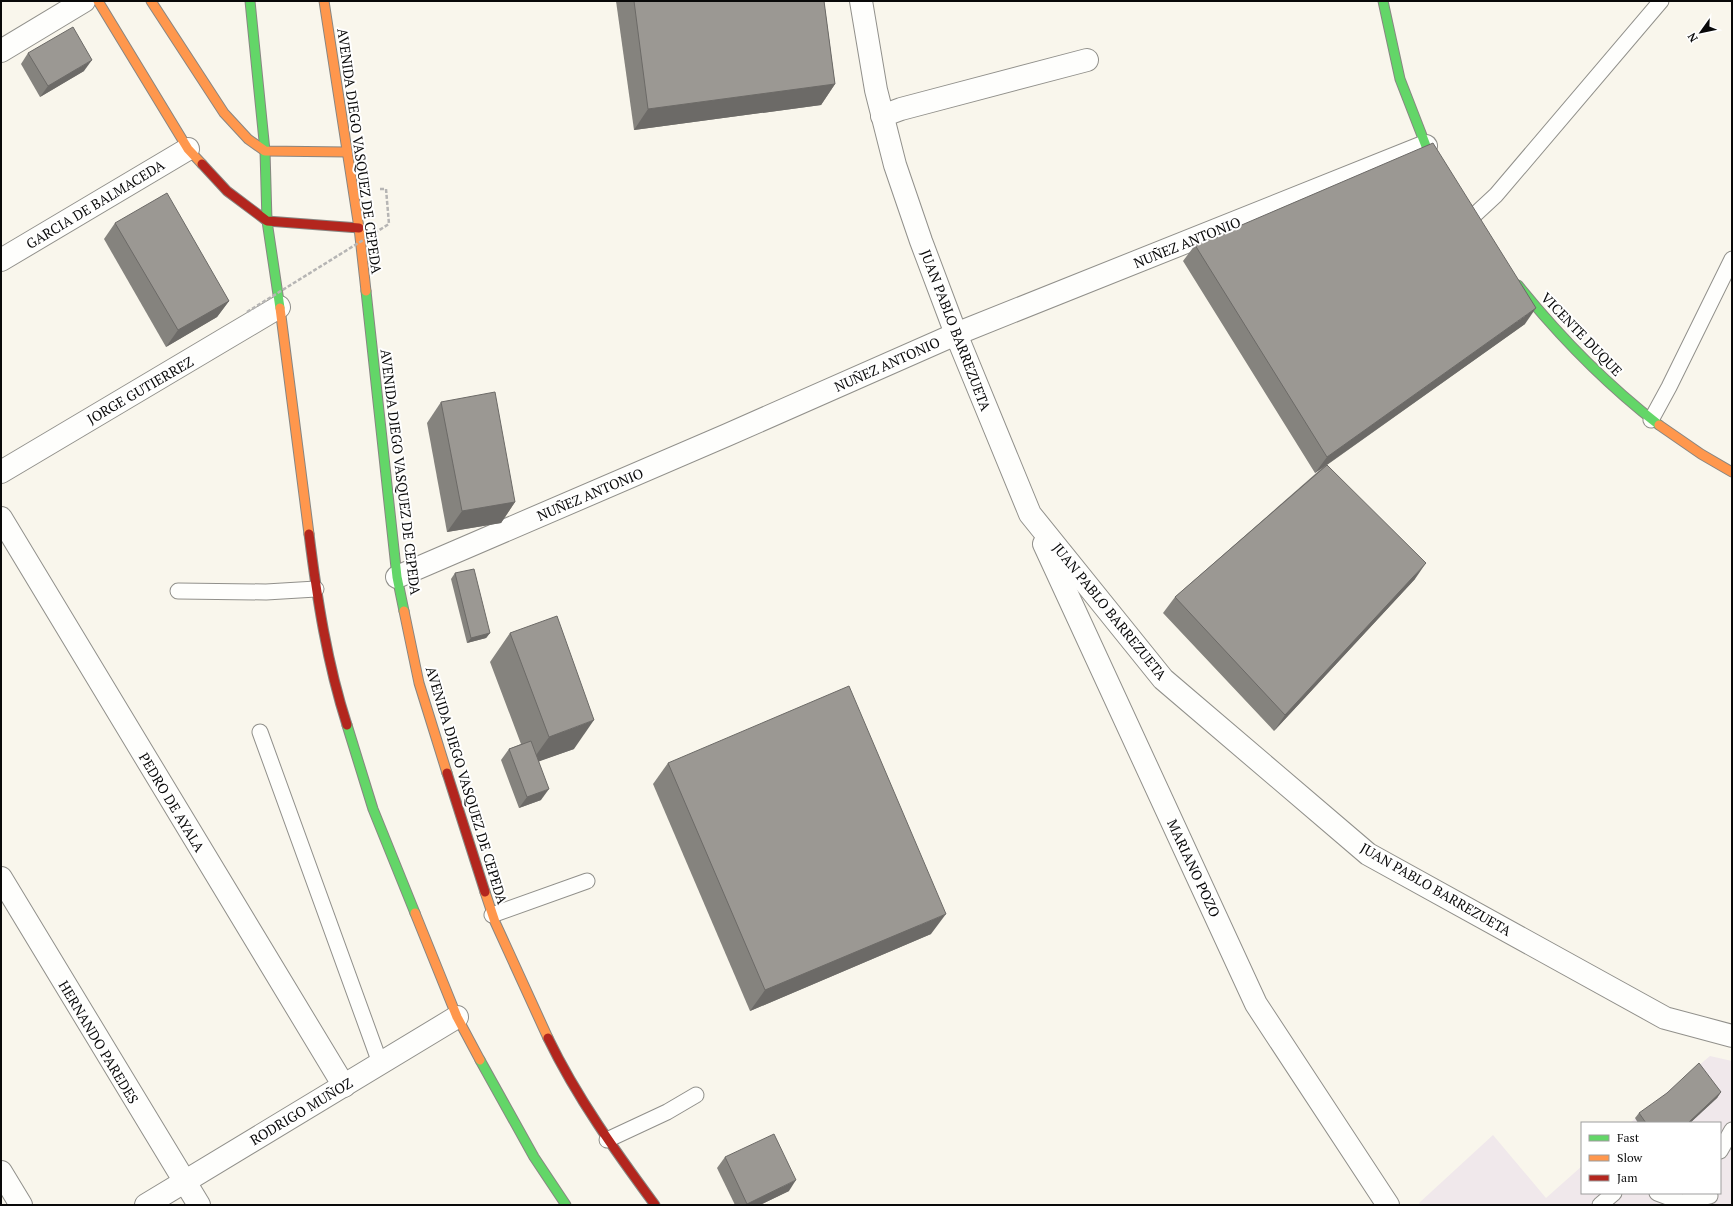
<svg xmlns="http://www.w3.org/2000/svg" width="1733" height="1206" font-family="'PT Serif',serif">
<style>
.industrial{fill:#f0e8eb}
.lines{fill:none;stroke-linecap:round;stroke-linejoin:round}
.lane-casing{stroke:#91908b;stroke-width:17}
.street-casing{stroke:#91908b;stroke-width:24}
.fast-casing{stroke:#888682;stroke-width:11}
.slow-casing{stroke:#888682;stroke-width:11}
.jam-casing{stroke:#888682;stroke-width:11}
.path{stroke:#b6b5b4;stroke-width:2.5;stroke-dasharray:4 2;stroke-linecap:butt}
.lane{stroke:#fefefc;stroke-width:15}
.street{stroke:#fefefc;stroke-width:22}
.fast{stroke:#63d668;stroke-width:9}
.slow{stroke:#ff974d;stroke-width:9}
.jam{stroke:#b3261e;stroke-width:9}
.path-bridge{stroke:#b6b5b4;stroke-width:2.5;stroke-dasharray:4 2;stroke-linecap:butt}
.wall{fill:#85837e}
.shaded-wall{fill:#6c6a67}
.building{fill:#9b9893;stroke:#6c6a67}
.labels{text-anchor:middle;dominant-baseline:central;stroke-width:4;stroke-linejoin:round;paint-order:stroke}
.street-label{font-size:14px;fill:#090909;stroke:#fff}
</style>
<rect width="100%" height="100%" fill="#f9f6ec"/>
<polygon class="industrial" points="1710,1056 1732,1061 1732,1205 1420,1205 1419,1203 1493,1135 1546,1198 1582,1166 1582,1193 1720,1193 1720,1123 1630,1123"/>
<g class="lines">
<defs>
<g id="lane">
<polyline points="1468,221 1496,195 1661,1"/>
<polyline points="1651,420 1669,387 1732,259"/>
<polyline points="178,591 266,592 316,589"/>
<polyline points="260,732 380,1063"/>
<polyline points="492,915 587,881"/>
<polyline points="607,1140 667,1112 696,1095"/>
<polyline points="1720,1151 1732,1130"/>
<polyline points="1657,1193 1681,1202 1710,1196"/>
<polyline points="1600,1205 1614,1193"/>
</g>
<g id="street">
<polyline points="861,1 876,90 895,165 921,241 956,334 1030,514 1163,679 1368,854 1665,1018 1732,1036"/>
<polyline points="1,51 84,1"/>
<polyline points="882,116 901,109 1087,60"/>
<polyline points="1,260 188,149"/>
<polyline points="1,472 279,307"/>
<polyline points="1,518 344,1086"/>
<polyline points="1044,544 1256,1004 1388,1205"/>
<polyline points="397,577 727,435 956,334 1426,146"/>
<polyline points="1,878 199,1205"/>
<polyline points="1,1172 21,1205"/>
<polyline points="146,1205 457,1017"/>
</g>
<g id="fast">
<polyline points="250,1 265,151 267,221 280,308"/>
<polyline points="1383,1 1400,79 1426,146 1440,171"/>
<path d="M1518,285C1560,337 1606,384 1659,425"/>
<polyline points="366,291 397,577 404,611"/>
<polyline points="347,725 373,809 415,913"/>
<polyline points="480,1060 534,1157 566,1205"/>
</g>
<g id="slow">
<polyline points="98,1 188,149 202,164"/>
<polyline points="151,1 224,113 248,139 265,151 347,152"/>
<polyline points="324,1 359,228 366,291"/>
<polyline points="280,308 309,534"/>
<polyline points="1659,425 1701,454 1732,472"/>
<polyline points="404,611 419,683 447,773"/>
<polyline points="485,892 495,922 548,1038"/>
<polyline points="415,913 457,1017 480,1060"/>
</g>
<g id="jam">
<polyline points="202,164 227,191 267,221 359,228"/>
<path d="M309,534C317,598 327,663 347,725"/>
<polyline points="447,773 485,892"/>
<path d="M548,1038C577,1098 616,1152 655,1205"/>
</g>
</defs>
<use href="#lane" class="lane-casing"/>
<use href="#street" class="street-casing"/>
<use href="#fast" class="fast-casing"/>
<use href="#slow" class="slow-casing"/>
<use href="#jam" class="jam-casing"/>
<polyline class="path" points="380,189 386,189 389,224"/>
<use href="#lane" class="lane"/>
<use href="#street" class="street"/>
<use href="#fast" class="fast"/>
<use href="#slow" class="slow"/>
<use href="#jam" class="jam"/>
<polyline class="path-bridge" points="247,312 389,224"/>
</g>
<g class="wall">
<polygon points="616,1 824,1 835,84 821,105 634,130"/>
<polygon points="28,53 84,71 40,97 21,64"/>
<polygon points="115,223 229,301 217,317 166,347 104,239"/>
<polygon points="1195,245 1525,324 1327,465 1415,579 1274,731 1163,613 1175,597 1322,468 1315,473 1183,261"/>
<polygon points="441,402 515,502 501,523 447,532 427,423"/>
<polygon points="455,573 490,633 486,638 467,643 451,579"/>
<polygon points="510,633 574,749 539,761 541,800 519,808 501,760 509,749 521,744 490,662"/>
<polygon points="668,763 931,934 750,1011 653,784"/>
<polygon points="1721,1092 1717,1098 1690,1123 1638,1123 1635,1118 1639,1113"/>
<polygon points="725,1157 789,1191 760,1205 735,1205 717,1168"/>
</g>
<g class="shaded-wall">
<polygon points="92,60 84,71 40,97 48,86"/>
<polygon points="835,84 821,105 634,130 648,109"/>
<polygon points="229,301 217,317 166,347 178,330"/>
<polygon points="1536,308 1525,324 1315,473 1327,457"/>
<polygon points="515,502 501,523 447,532 462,511"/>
<polygon points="1426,563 1415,579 1274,731 1285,715"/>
<polygon points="490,633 486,638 467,643 471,638"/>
<polygon points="594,720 574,749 529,765 549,737"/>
<polygon points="549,789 541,800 519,808 527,797"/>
<polygon points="946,914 931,934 750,1011 765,990"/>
<polygon points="1721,1092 1717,1098 1690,1123 1688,1123"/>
<polygon points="796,1180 789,1191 760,1205 746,1205 747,1204"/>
</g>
<g class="building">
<polygon points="634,1 824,1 835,84 648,109"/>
<polygon points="73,27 92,60 48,86 28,53"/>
<polygon points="1433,143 1536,308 1327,457 1195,245"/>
<polygon points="167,193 229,301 178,330 115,223"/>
<polygon points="495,392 515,502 462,511 441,402"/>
<polygon points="1327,465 1426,563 1285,715 1175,597"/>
<polygon points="474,569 490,633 471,638 455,573"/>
<polygon points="557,616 594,720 549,737 510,633"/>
<polygon points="849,686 946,914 765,990 668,763"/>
<polygon points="531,741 549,789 527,797 509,749"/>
<polygon points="1699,1063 1721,1092 1688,1123 1646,1123 1639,1113 1667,1093"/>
<polygon points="774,1134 796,1180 747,1204 725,1157"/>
</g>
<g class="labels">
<g class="street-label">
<text transform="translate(360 151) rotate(82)">AVENIDA DIEGO VASQUEZ DE CEPEDA</text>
<text transform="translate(95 204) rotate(-31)">GARCIA DE BALMACEDA</text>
<text transform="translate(1187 242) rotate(-22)">NUÑEZ ANTONIO</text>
<text transform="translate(956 330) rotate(69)">JUAN PABLO BARREZUETA</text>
<text transform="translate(1582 334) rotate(46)">VICENTE DUQUE</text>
<text transform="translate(887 364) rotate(-24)">NUÑEZ ANTONIO</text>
<text transform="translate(140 390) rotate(-30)">JORGE GUTIERREZ</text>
<text transform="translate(401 472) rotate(83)">AVENIDA DIEGO VASQUEZ DE CEPEDA</text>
<text transform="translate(590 494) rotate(-23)">NUÑEZ ANTONIO</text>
<text transform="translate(1110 611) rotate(51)">JUAN PABLO BARREZUETA</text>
<text transform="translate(467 785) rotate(73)">AVENIDA DIEGO VASQUEZ DE CEPEDA</text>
<text transform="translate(172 802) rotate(59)">PEDRO DE AYALA</text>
<text transform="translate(1194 868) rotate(65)">MARIANO POZO</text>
<text transform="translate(1436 889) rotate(30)">JUAN PABLO BARREZUETA</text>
<text transform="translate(99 1042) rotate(59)">HERNANDO PAREDES</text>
<text transform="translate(301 1111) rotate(-31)">RODRIGO MUÑOZ</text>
</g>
</g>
<rect width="1733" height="1206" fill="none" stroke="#090909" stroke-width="4"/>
<rect x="1581" y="1122" width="140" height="72" fill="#ffffff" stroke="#9d9d9d"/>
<rect x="1589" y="1135" width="20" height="6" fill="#63d668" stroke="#9d9d9d"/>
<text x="1617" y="1142" font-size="12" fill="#090909">Fast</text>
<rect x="1589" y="1155" width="20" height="6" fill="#ff974d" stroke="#9d9d9d"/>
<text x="1617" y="1162" font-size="12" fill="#090909">Slow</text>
<rect x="1589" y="1175" width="20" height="6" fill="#b3261e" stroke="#9d9d9d"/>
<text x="1617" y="1182" font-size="12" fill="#090909">Jam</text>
<g transform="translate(1701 32) rotate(237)" stroke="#ffffff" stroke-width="3" paint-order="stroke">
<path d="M0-3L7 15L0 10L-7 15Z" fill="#090909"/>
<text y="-6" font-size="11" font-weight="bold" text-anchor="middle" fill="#090909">N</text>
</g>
</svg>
